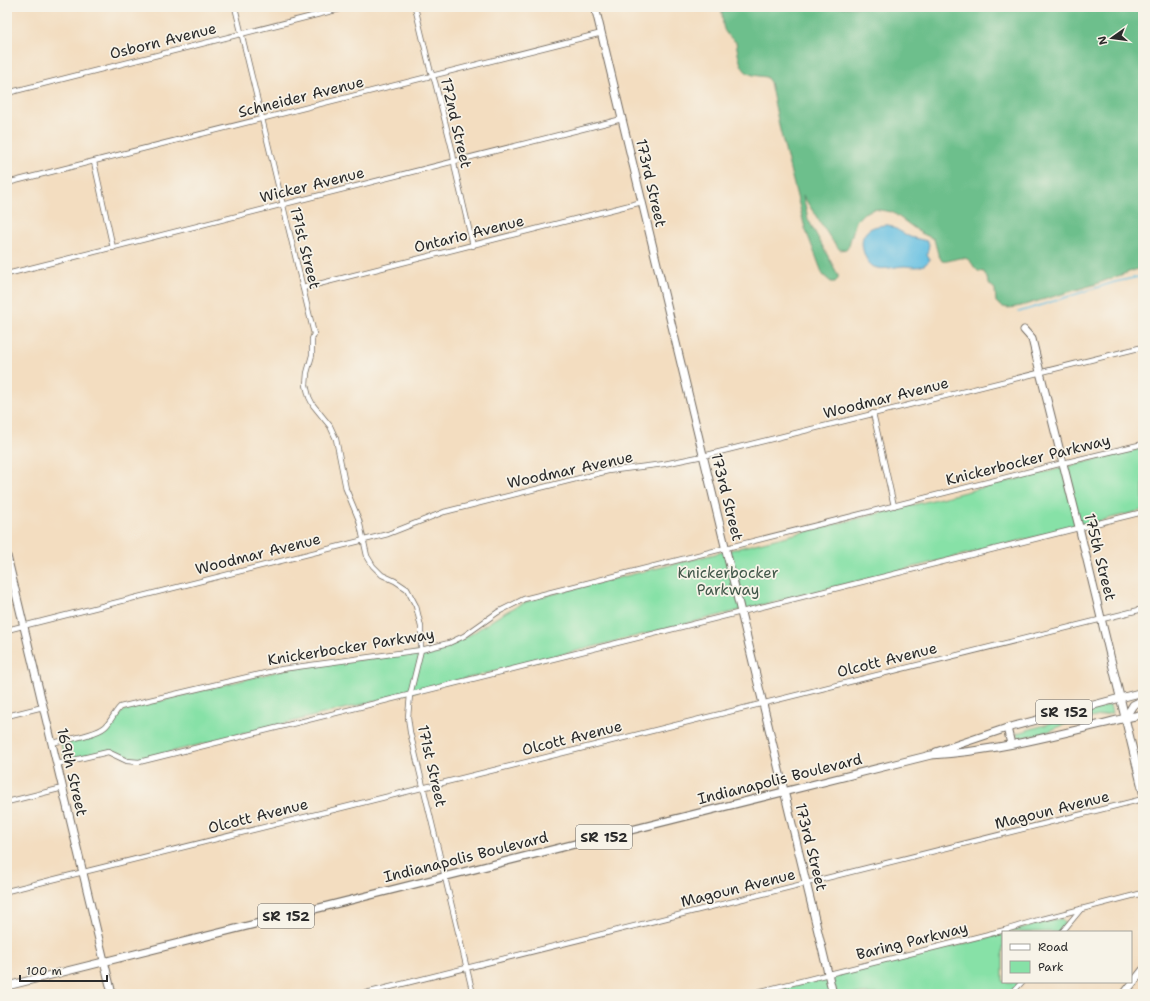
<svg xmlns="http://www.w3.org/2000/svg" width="1150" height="1001" font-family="'Shantell Sans',sans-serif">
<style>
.green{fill:#87e1a7;stroke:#598669}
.forest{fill:#6dbf8c;stroke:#4c755c}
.water{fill:#64bfe2;stroke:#487586}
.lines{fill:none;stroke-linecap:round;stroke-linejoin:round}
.stream{stroke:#64bfe2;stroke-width:1.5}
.street-casing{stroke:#71695f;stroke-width:6}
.secondary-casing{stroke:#71695f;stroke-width:9}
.primary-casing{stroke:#71695f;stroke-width:9}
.street{stroke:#fff;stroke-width:4.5}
.secondary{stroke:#fff;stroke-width:7}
.primary{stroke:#fff;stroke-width:7}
.labels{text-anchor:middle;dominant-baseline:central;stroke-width:3.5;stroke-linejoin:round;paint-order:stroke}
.shield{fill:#f7f3e8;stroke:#686764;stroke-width:1}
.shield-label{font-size:14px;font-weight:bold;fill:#2b2b2b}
.street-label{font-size:15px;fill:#2b2b2b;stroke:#f7f3e8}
.park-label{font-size:15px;fill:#42584a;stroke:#f7f3e8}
</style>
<rect width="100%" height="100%" fill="#f7f3e8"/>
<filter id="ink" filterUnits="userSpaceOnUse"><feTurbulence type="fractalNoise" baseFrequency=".025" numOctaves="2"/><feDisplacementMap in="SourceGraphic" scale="8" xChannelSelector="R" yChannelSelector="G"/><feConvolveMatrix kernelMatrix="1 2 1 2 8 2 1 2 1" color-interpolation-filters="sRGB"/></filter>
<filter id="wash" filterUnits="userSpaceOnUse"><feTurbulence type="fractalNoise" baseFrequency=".012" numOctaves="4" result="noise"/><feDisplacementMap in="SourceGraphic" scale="16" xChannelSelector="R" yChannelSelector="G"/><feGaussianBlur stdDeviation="0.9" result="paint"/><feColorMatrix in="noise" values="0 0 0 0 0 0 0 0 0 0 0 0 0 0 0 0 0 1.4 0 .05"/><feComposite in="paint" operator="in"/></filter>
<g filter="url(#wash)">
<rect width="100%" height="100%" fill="#f3ddc0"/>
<g class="green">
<path d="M1143,448V510L138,760C127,760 120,751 109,750L65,760L61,744C73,741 98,737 107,730C114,724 117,715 125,710L295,667L433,651C461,643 472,633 496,618C510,609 525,602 541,597Z"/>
<polygon points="1110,705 1112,713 1066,724 1042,734 1019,738 1017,736 1017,733 1045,725 1065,716"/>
<path d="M1056,919H1062C1067,924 1063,928 1060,932H1008Z"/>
<polygon points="1003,934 1003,982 1020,982 1014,989 1007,994 761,994"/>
</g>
<path class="forest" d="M721,7H1143V267L1093,285L1021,306C1010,308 1004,310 996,302L995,289L988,283L987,278L984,272L978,271C974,268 973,264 970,261C962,253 950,263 942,261L938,254L934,239L921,233L892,212L874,209L864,213L856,221L849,245L846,249L840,250L831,239L803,196L808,219L838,275V279L835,282H831L823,275L805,228L780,130L770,82L766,77C761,76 755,76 750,74C739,70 738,52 736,42C718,29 725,26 721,7Z"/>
<path class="water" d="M889,225L910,237L927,241L929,244L927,255L930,260C922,269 915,267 905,266C895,266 884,271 874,267C865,263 859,243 864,235C869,226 880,225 889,225Z"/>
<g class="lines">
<polyline class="stream" points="1019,312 1115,282 1143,276"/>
</g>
</g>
<g filter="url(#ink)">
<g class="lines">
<defs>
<g id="street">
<polyline points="235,7 314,334 312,339 312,355 307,373 306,385 309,397 313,405 330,426 336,439 346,489 359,520 367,556 373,566 382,575 395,581 407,589 416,606 421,627 421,650 410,695 408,717 410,732 473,994"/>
<polyline points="415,7 430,69 435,82 453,153 455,169 473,246"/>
<polyline points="7,93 348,7"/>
<polyline points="94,162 113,248"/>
<polyline points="7,183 602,33"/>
<polyline points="7,274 622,119"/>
<polyline points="303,288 642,202"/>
<polyline points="873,413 894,506"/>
<polyline points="7,630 388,534 444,512 608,471 664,464 703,456 1143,347"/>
<polyline points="7,716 43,707"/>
<path d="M52,743C65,740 96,735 105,727C110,723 114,713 120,707L282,669L421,650L449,643L464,636L498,612L524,599L1063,463L1143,444"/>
<polyline points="57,764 108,752 127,761 139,762 1143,512"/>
<polyline points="7,802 63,788"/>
<polyline points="7,891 1143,609"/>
<polyline points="1062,932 1081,909"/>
<polyline points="362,994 1143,799"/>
<polyline points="749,994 1005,930 1035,921 1143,893"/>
<polyline points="1011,994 1022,982"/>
</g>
<g id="secondary">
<polyline points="595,7 833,994"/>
<polyline points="1024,330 1032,339 1040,372 1079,527 1143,792"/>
<polyline points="7,556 112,994"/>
<polyline points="1124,994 1143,970"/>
</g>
<g id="primary">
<polyline points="1125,718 1133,705 1143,700"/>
<polyline points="1007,728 1011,744"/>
<polyline points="936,752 1007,728 1143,692"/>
<path d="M7,986L931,755C1003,751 1074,730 1143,714"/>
</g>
</defs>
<use href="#street" class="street-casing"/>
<use href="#secondary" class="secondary-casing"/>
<use href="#primary" class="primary-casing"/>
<use href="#street" class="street"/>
<use href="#secondary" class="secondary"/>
<use href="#primary" class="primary"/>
</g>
</g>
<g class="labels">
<g class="shield">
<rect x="1036" y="700" width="56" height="24" rx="3"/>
<rect x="576" y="825" width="56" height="24" rx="3"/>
<rect x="258" y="904" width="56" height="24" rx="3"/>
</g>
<g class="shield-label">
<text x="1064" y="712">SR 152</text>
<text x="604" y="837">SR 152</text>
<text x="286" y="916">SR 152</text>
</g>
<g class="street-label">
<text transform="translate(163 41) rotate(-14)">Osborn Avenue</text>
<text transform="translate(301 97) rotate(-14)">Schneider Avenue</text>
<text transform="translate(456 123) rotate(77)">172nd Street</text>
<text transform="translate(651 183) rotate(77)">173rd Street</text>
<text transform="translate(312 185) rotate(-14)">Wicker Avenue</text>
<text transform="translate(469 234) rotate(-14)">Ontario Avenue</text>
<text transform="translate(305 248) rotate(76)">171st Street</text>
<text transform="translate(886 398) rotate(-14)">Woodmar Avenue</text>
<text transform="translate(1028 460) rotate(-14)">Knickerbocker Parkway</text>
<text transform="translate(570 470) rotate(-12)">Woodmar Avenue</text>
<text transform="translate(727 497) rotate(76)">173rd Street</text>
<text transform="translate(258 554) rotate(-14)">Woodmar Avenue</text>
<text transform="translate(1100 557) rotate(76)">175th Street</text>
<text transform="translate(351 647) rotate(-9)">Knickerbocker Parkway</text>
<text transform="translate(887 660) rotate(-14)">Olcott Avenue</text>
<text transform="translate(572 738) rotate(-14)">Olcott Avenue</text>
<text transform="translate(432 766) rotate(77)">171st Street</text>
<text transform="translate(72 772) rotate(77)">169th Street</text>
<text transform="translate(780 779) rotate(-14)">Indianapolis Boulevard</text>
<text transform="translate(1052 810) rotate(-14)">Magoun Avenue</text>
<text transform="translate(258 816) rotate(-14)">Olcott Avenue</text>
<text transform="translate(811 847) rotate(76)">173rd Street</text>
<text transform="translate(466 857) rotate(-14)">Indianapolis Boulevard</text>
<text transform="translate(738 888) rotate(-14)">Magoun Avenue</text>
<text transform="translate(912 941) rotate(-14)">Baring Parkway</text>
</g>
<g class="park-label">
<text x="728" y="573">Knickerbocker<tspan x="728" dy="17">Parkway</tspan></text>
</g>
</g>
<rect width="1150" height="1001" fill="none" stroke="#f7f3e8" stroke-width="24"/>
<rect x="1002" y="931" width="130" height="52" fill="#f7f3e8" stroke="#a5a39c"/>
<rect x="1010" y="944" width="20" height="6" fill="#ffffff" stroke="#a5a39c"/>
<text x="1038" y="951" font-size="12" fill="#2b2b2b">Road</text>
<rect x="1010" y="961" width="20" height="12" fill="#87e1a7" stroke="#a5a39c"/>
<text x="1038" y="971" font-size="12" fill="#2b2b2b">Park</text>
<g transform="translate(1112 38) rotate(256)" stroke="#f7f3e8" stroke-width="3" paint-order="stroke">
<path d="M0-3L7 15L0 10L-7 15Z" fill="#2b2b2b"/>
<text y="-6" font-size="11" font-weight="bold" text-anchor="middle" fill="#2b2b2b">N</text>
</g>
<path d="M20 975v6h87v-6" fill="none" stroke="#2b2b2b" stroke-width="2"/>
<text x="26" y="975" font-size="12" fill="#2b2b2b" stroke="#f7f3e8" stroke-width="3" paint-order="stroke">100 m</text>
</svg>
